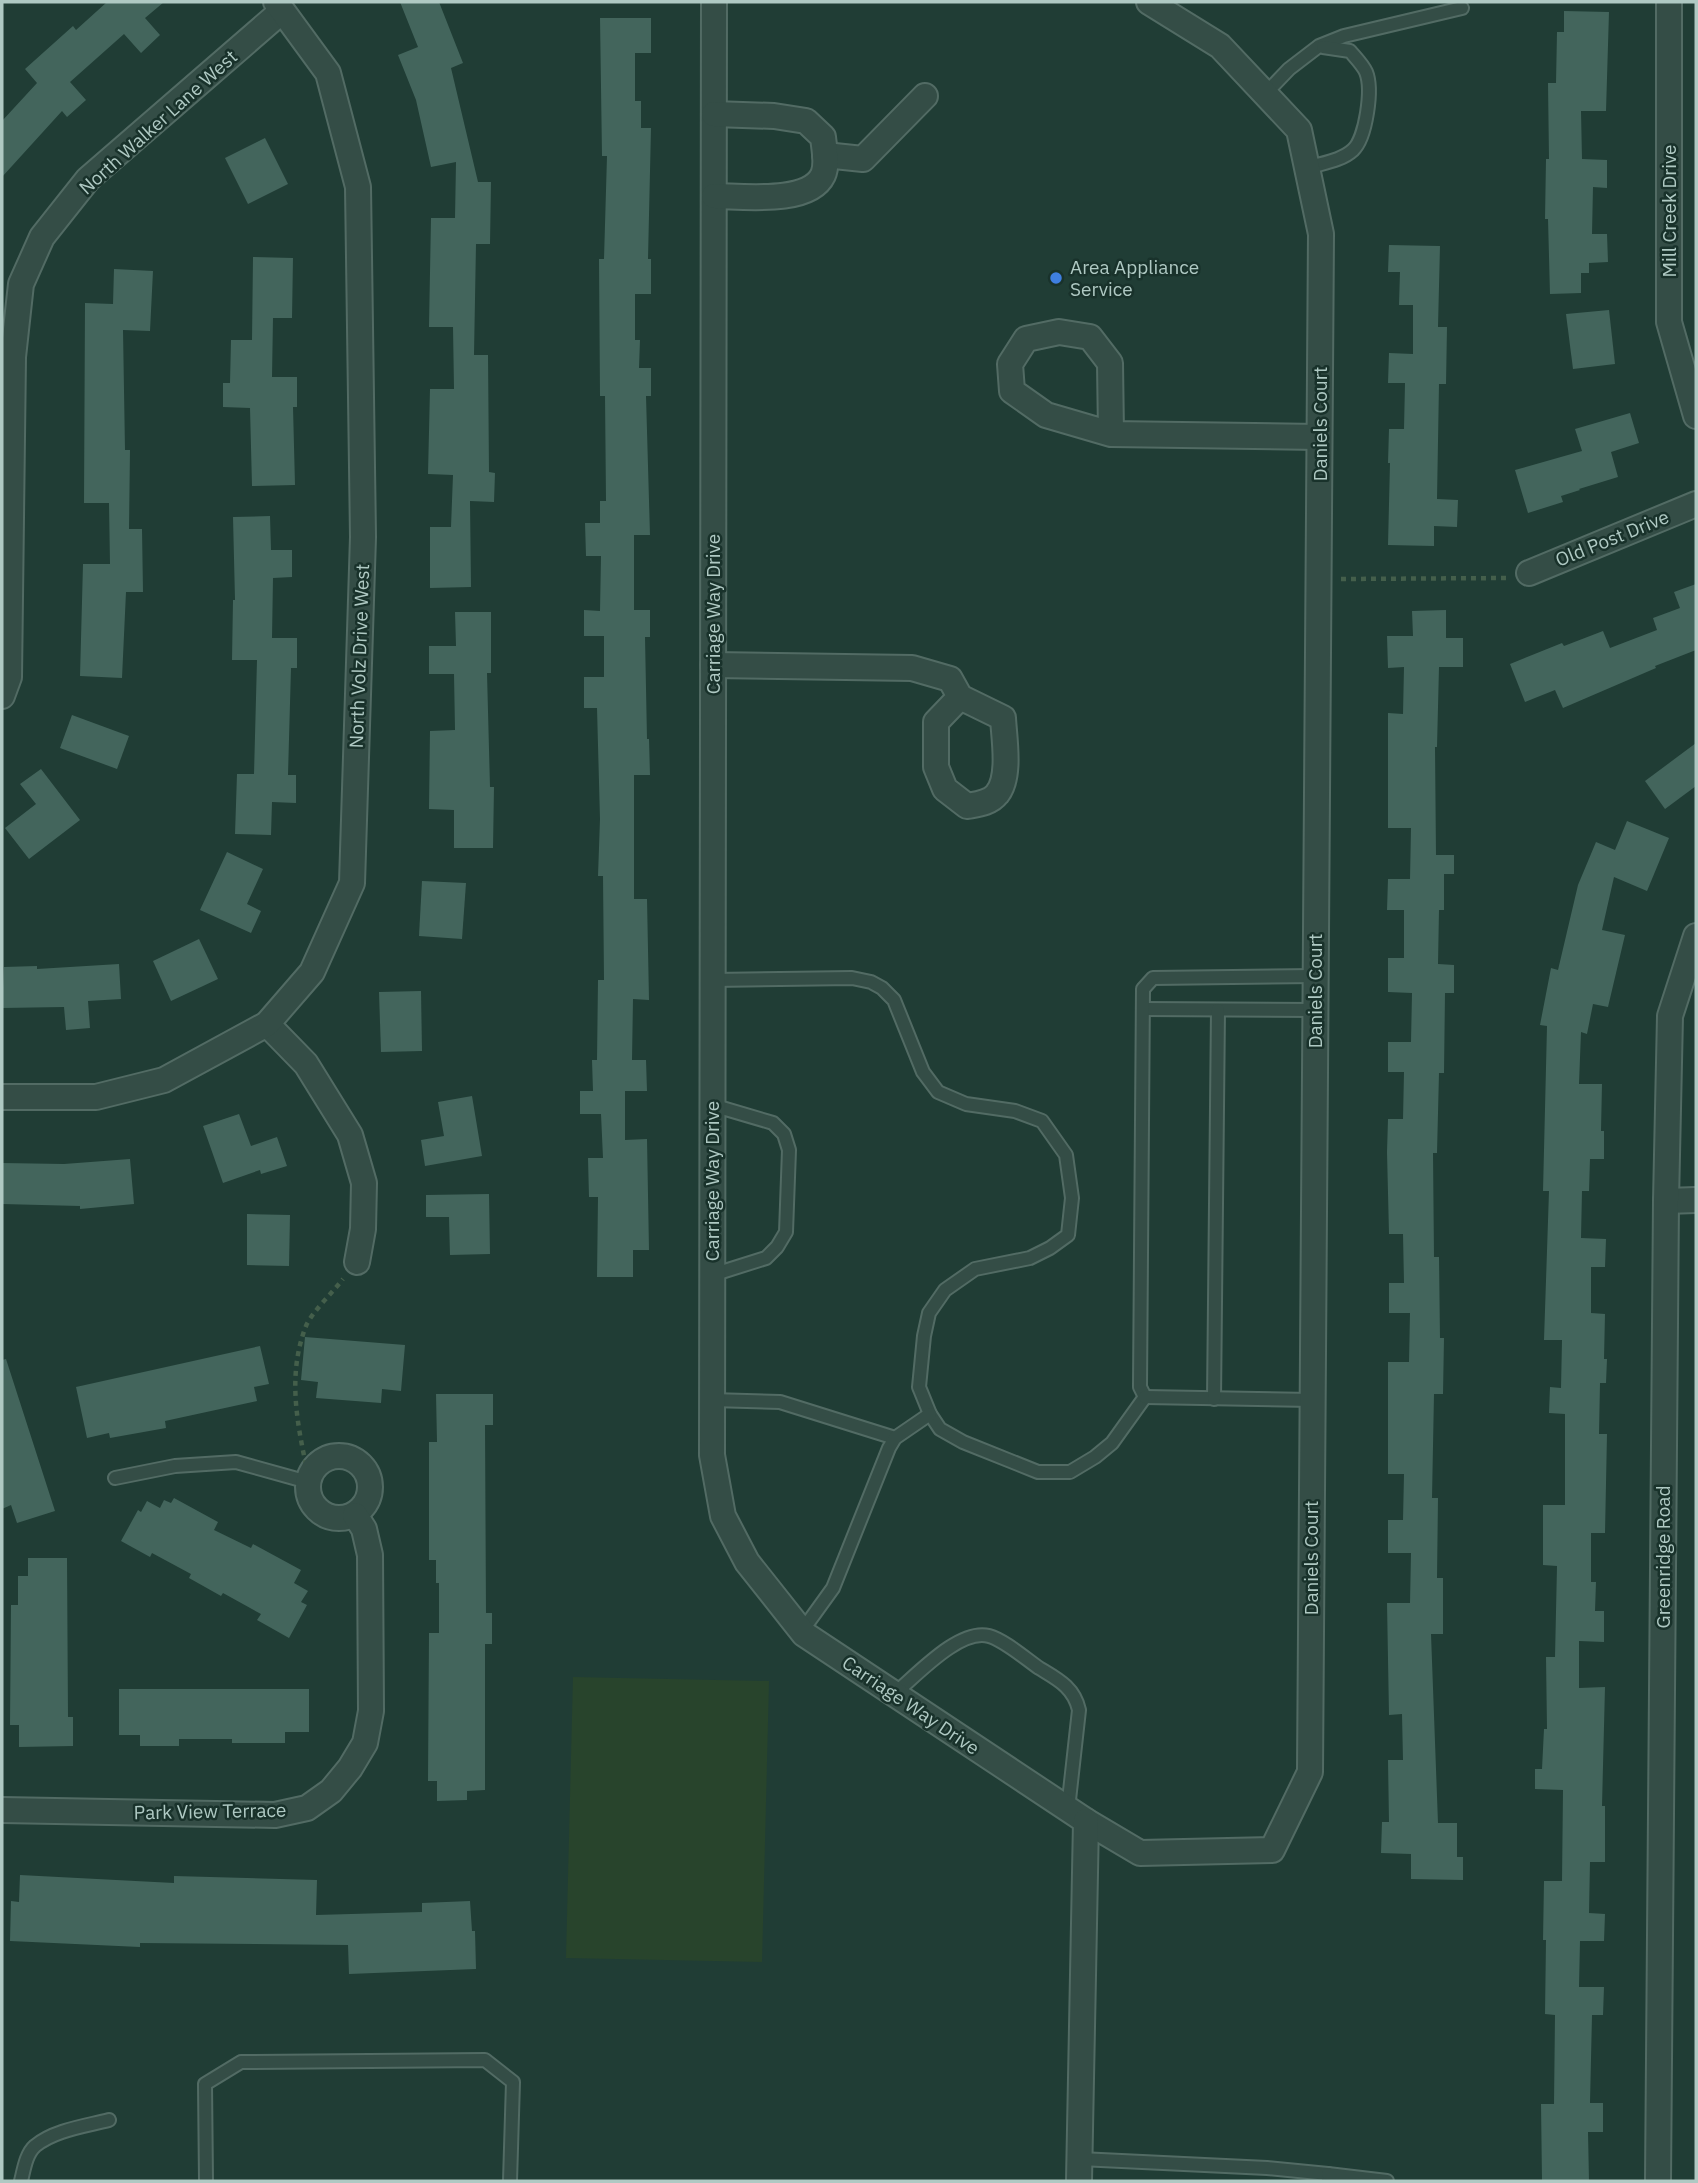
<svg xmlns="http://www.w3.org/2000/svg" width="1698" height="2183" font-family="'IBM Plex Sans',sans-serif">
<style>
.green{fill:#28442c}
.building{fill:#43655c}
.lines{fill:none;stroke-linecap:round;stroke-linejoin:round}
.lane-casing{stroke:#526b64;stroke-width:16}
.street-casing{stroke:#526b64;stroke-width:28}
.path{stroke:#445f4b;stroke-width:4.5;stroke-dasharray:5 5;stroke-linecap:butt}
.lane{stroke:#344d46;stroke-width:12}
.street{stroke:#344d46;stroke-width:24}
.shop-dot{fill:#3f7fe0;stroke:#19322b;stroke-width:2.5}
.labels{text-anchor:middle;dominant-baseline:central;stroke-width:5;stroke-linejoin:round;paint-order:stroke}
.street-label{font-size:19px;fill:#afc9c3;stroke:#19322b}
.poi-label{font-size:19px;fill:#afc9c3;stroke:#19322b;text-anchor:start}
</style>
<rect width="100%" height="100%" fill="#203d35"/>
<polygon class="green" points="573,1677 769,1681 762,1962 566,1958"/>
<g class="building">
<polygon points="107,2 164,2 145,18 160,35 141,53 124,34 70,82 86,100 67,117 62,111 2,177 2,121 37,83 25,69 73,26 76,30"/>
<polygon points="400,2 439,2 463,63 451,68 478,182 491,182 490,244 476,244 474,355 488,355 489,472 495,473 494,502 470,501 471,587 430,588 430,527 451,527 453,475 428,474 430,389 454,389 453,327 429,327 431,218 455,218 456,162 431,167 416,100 398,55 418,47"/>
<polygon points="1564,11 1609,12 1606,111 1581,111 1582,159 1607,160 1607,188 1593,187 1592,234 1607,234 1608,262 1589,263 1589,273 1581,273 1581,293 1550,294 1548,219 1545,219 1546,159 1549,159 1548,83 1556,83 1557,32 1564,32"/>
<polygon points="600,18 651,18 651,53 635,53 635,101 641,101 641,128 651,128 648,259 651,259 651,294 635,294 635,340 640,340 639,368 651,368 651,396 646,396 650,535 634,535 634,610 650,610 650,637 645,637 647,739 649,739 650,775 634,775 634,899 647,899 649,1000 633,999 632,1060 646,1060 647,1091 625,1091 625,1140 647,1139 649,1250 633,1250 633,1277 597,1277 598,1197 589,1197 588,1158 603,1158 601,1114 580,1114 580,1091 593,1091 592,1060 597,1060 598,980 604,980 603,876 598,876 600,819 597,708 584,708 584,677 604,677 604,636 584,636 584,610 600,611 601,556 586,556 585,523 600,523 600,501 606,501 605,396 600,396 599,259 604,259 607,156 602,156"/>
<polygon points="265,138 288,184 248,204 225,158"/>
<polygon points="1389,245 1440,246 1438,327 1447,327 1446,384 1439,384 1437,499 1458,500 1457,527 1434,526 1434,546 1388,545 1390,463 1388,463 1389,429 1404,429 1405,383 1388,383 1389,353 1413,354 1413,305 1399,305 1400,272 1388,272"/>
<polygon points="253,257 293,258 292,318 273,318 272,377 297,377 297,407 293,407 295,485 252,486 250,408 223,407 223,383 230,383 231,340 252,340"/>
<polygon points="114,269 153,271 150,331 123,330 125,450 130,450 129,529 142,529 143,592 126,592 122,678 80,676 83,564 110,564 109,503 84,503 85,303 113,304"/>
<polygon points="1609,310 1615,364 1573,369 1566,314"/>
<polygon points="1630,413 1639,443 1611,452 1618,477 1579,489 1580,490 1561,496 1563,502 1528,513 1515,470 1582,451 1575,429"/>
<polygon points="270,516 271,550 292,550 292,577 273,578 272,638 297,638 297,668 291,668 288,775 296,775 296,803 272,802 271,835 235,834 237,774 254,774 257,660 232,660 233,600 235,600 233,517"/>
<polygon points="1696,584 1696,650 1655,666 1656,668 1563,708 1555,690 1525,702 1510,664 1562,643 1564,646 1603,631 1610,648 1657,630 1653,618 1680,608 1674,592"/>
<polygon points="1446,610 1446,638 1463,638 1463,667 1439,667 1437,747 1435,747 1436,855 1454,855 1454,874 1444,874 1444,910 1439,910 1438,964 1454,965 1454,993 1445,993 1444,1073 1439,1073 1437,1153 1433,1153 1434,1257 1439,1257 1440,1338 1444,1338 1443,1394 1434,1394 1432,1498 1438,1498 1437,1578 1443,1578 1443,1634 1431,1634 1438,1823 1457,1823 1457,1857 1463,1857 1463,1880 1411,1879 1411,1854 1381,1853 1382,1822 1389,1822 1388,1760 1403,1760 1402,1714 1389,1715 1387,1603 1410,1603 1411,1553 1388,1553 1388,1520 1403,1520 1404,1474 1388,1474 1388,1362 1409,1362 1410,1313 1389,1313 1389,1283 1404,1283 1403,1234 1389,1234 1387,1152 1388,1119 1403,1119 1404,1072 1388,1072 1388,1042 1411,1042 1412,993 1388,992 1388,958 1404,958 1404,910 1387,910 1388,879 1410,879 1411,828 1388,828 1388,713 1403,714 1404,667 1388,668 1387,636 1413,636 1412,611"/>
<polygon points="455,612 491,612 491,673 487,673 490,787 494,787 493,848 454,848 454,810 429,809 430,731 455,730 454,674 429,674 429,646 456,646"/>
<polygon points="72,715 129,736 117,769 60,748"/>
<polygon points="1696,743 1696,786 1665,809 1645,781"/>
<polygon points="41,769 80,820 29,859 5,828 36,804 20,784"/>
<polygon points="1627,821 1669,838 1647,891 1614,877 1602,930 1625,935 1608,1007 1593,1004 1587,1034 1581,1032 1579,1084 1602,1084 1601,1131 1604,1131 1604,1159 1590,1159 1589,1191 1582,1191 1581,1238 1606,1239 1605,1267 1591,1267 1591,1313 1605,1314 1604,1359 1607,1359 1606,1383 1600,1383 1599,1434 1607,1434 1605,1533 1591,1533 1591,1582 1596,1582 1595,1611 1604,1611 1604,1642 1579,1641 1579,1688 1605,1687 1602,1806 1605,1806 1605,1862 1590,1862 1589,1913 1605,1914 1604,1941 1580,1941 1579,1987 1604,1987 1603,2015 1592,2015 1590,2103 1603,2103 1603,2132 1588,2132 1589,2181 1542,2181 1541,2104 1554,2104 1555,2015 1545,2014 1546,1940 1543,1940 1544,1881 1562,1881 1563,1790 1535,1789 1535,1769 1542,1769 1544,1729 1547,1729 1546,1657 1555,1657 1557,1566 1543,1565 1543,1505 1565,1505 1565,1414 1549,1413 1550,1387 1561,1388 1562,1340 1544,1340 1549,1191 1543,1191 1547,1026 1540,1025 1551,968 1558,970 1578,885 1596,842 1615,850"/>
<polygon points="227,852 263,869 247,904 261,911 251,933 200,910"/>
<polygon points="422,881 466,883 462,939 419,936"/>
<polygon points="199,939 218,979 171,1001 153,961"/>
<polygon points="119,964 121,999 88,1001 90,1028 66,1030 64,1007 2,1008 4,967 37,966 37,969"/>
<polygon points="421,991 422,1051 381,1052 379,992"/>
<polygon points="472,1096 482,1156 425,1166 421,1140 444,1136 438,1102"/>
<polygon points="239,1114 251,1146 277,1137 287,1166 261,1174 260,1170 223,1183 203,1126"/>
<polygon points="130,1159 134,1204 80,1209 80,1206 2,1204 2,1163 64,1164"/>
<polygon points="489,1194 490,1254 450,1255 449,1217 426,1217 426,1195"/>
<polygon points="247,1214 290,1215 289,1266 247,1265"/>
<polygon points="305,1337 405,1345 401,1391 382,1389 381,1403 316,1398 318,1382 301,1380"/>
<polygon points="260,1346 269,1384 254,1387 257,1401 165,1421 166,1428 110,1438 109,1433 87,1438 76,1387"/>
<polygon points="6,1359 55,1511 17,1523 11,1505 2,1509 2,1360"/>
<polygon points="436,1394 493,1394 493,1425 485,1425 486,1613 492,1613 492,1644 485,1644 485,1790 467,1791 467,1800 437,1801 437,1781 428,1781 429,1633 439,1633 439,1583 436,1583 436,1560 429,1560 429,1442 437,1442"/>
<polygon points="174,1498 218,1522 214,1530 251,1548 253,1544 301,1570 294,1583 308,1591 301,1602 307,1605 289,1638 257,1620 261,1614 223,1593 221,1596 189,1578 191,1574 152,1553 150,1557 121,1541 138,1510 141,1512 147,1501 160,1508 164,1500 171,1503"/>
<polygon points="28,1558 67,1558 68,1717 73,1717 73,1746 19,1747 19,1725 10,1725 11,1605 18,1605 18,1576 28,1576"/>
<polygon points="119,1689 309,1689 309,1732 285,1732 285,1743 232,1743 232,1739 179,1739 179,1746 140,1746 140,1735 119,1735"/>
<polygon points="20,1875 174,1883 174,1876 317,1880 316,1915 422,1912 422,1903 470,1901 472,1931 475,1931 476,1969 349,1974 348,1945 140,1943 140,1947 10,1941 11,1901 19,1902"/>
</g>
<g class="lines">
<defs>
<g id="lane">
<polyline points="1265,94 1289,69 1319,46 1344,36 1462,8"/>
<path d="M1307,168C1322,163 1341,161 1353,150C1366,138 1373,89 1366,72C1363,65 1355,57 1350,51L1323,47"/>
<polyline points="713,980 852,978 871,982 882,988 894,1000 923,1072 938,1092 966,1104 1015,1111 1042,1121 1066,1155 1072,1198 1068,1235 1050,1248 1030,1258 975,1269 945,1290 929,1313 924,1336 919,1387 930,1414 940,1429 963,1442 1038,1472 1070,1472 1095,1457 1112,1443 1145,1397"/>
<polyline points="1143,1009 1315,1010"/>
<polyline points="712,1275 766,1258 777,1247 786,1232 789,1150 784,1134 773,1123 712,1105"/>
<polyline points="1145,1397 1140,1387 1143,989 1153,978 1315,976"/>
<polyline points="1145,1397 1312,1400"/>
<polyline points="1214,1399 1218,1010"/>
<polyline points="712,1400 780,1402 895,1438"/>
<polyline points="115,1478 175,1466 236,1462 308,1482"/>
<polyline points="802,1631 833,1588 889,1448 895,1438 930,1414"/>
<path d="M894,1694C916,1676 959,1628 989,1636C1004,1640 1026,1659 1039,1668C1057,1679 1074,1687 1079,1710L1068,1809"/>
<polyline points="1080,2159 1267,2168 1328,2174 1328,2181"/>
<polyline points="1328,2174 1387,2181"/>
<path d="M21,2181C24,2169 26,2154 35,2146C54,2130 86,2126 109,2120"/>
<polyline points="206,2181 205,2084 241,2062 485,2060 513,2082 510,2181"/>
</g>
<g id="street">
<polyline points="714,2 712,1455 723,1516 747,1562 804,1634 1086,1821 1140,1853 1272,1850 1310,1772 1321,234 1299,130 1220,46 1149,2"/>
<polyline points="1669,2 1669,322 1696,416"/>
<polyline points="825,155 863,159 925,96"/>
<path d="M714,196C741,196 809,205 823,175C828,164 824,148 823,137L806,121L774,116L714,114"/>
<polyline points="1111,434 1110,363 1090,337 1059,332 1026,339 1010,364 1012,391 1046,415 1111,434 1319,437"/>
<polyline points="1529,573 1696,504"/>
<path d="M713,665L912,668L950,679L960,697L1003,718C1004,738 1011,777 997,794C990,803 978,804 967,806L945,789L936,767V722L960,697"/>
<polyline points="2,696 9,677 13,357 21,284 42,237 88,179 282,11"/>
<polyline points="267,1024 306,1064 350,1135 364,1183 363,1229 357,1262"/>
<polyline points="2,1097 96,1097 164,1080 267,1024 312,972 352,883 363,537 358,187 328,73 276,2"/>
<polyline points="1666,1201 1696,1200"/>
<circle cx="339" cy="1487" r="31"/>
<polyline points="2,1810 275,1815 307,1808 331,1791 350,1768 365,1743 371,1711 370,1555 364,1529 355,1515"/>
<polyline points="1079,2181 1086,1821"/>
<polyline points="1658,2181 1666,1201 1670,1016 1696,936"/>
</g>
</defs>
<use href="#lane" class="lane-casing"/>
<use href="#street" class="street-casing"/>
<g class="path">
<polyline points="1341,579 1507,578"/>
<path d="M306,1465C296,1418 288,1372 306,1326C312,1312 333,1292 343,1279"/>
</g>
<use href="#lane" class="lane"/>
<use href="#street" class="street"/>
</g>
<circle class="shop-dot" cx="1056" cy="278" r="7"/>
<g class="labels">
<g class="street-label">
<text transform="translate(158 122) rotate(-42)">North Walker Lane West</text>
<text transform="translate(1669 211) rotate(-90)">Mill Creek Drive</text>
<text transform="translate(1320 424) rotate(-90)">Daniels Court</text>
<text transform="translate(1612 538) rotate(-22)">Old Post Drive</text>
<text transform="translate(713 614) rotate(-90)">Carriage Way Drive</text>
<text transform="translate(359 656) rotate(-88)">North Volz Drive West</text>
<text transform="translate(1315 991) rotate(-90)">Daniels Court</text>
<text transform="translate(712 1181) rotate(-90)">Carriage Way Drive</text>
<text transform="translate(1663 1557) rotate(-90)">Greenridge Road</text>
<text transform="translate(1311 1558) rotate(-90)">Daniels Court</text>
<text transform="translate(911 1705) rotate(34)">Carriage Way Drive</text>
<text transform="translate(210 1811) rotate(-1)">Park View Terrace</text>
</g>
<g class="poi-label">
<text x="1070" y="267">Area Appliance<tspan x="1070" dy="22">Service</tspan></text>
</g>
</g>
<rect width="1698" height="2183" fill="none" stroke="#afc9c3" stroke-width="7"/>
</svg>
